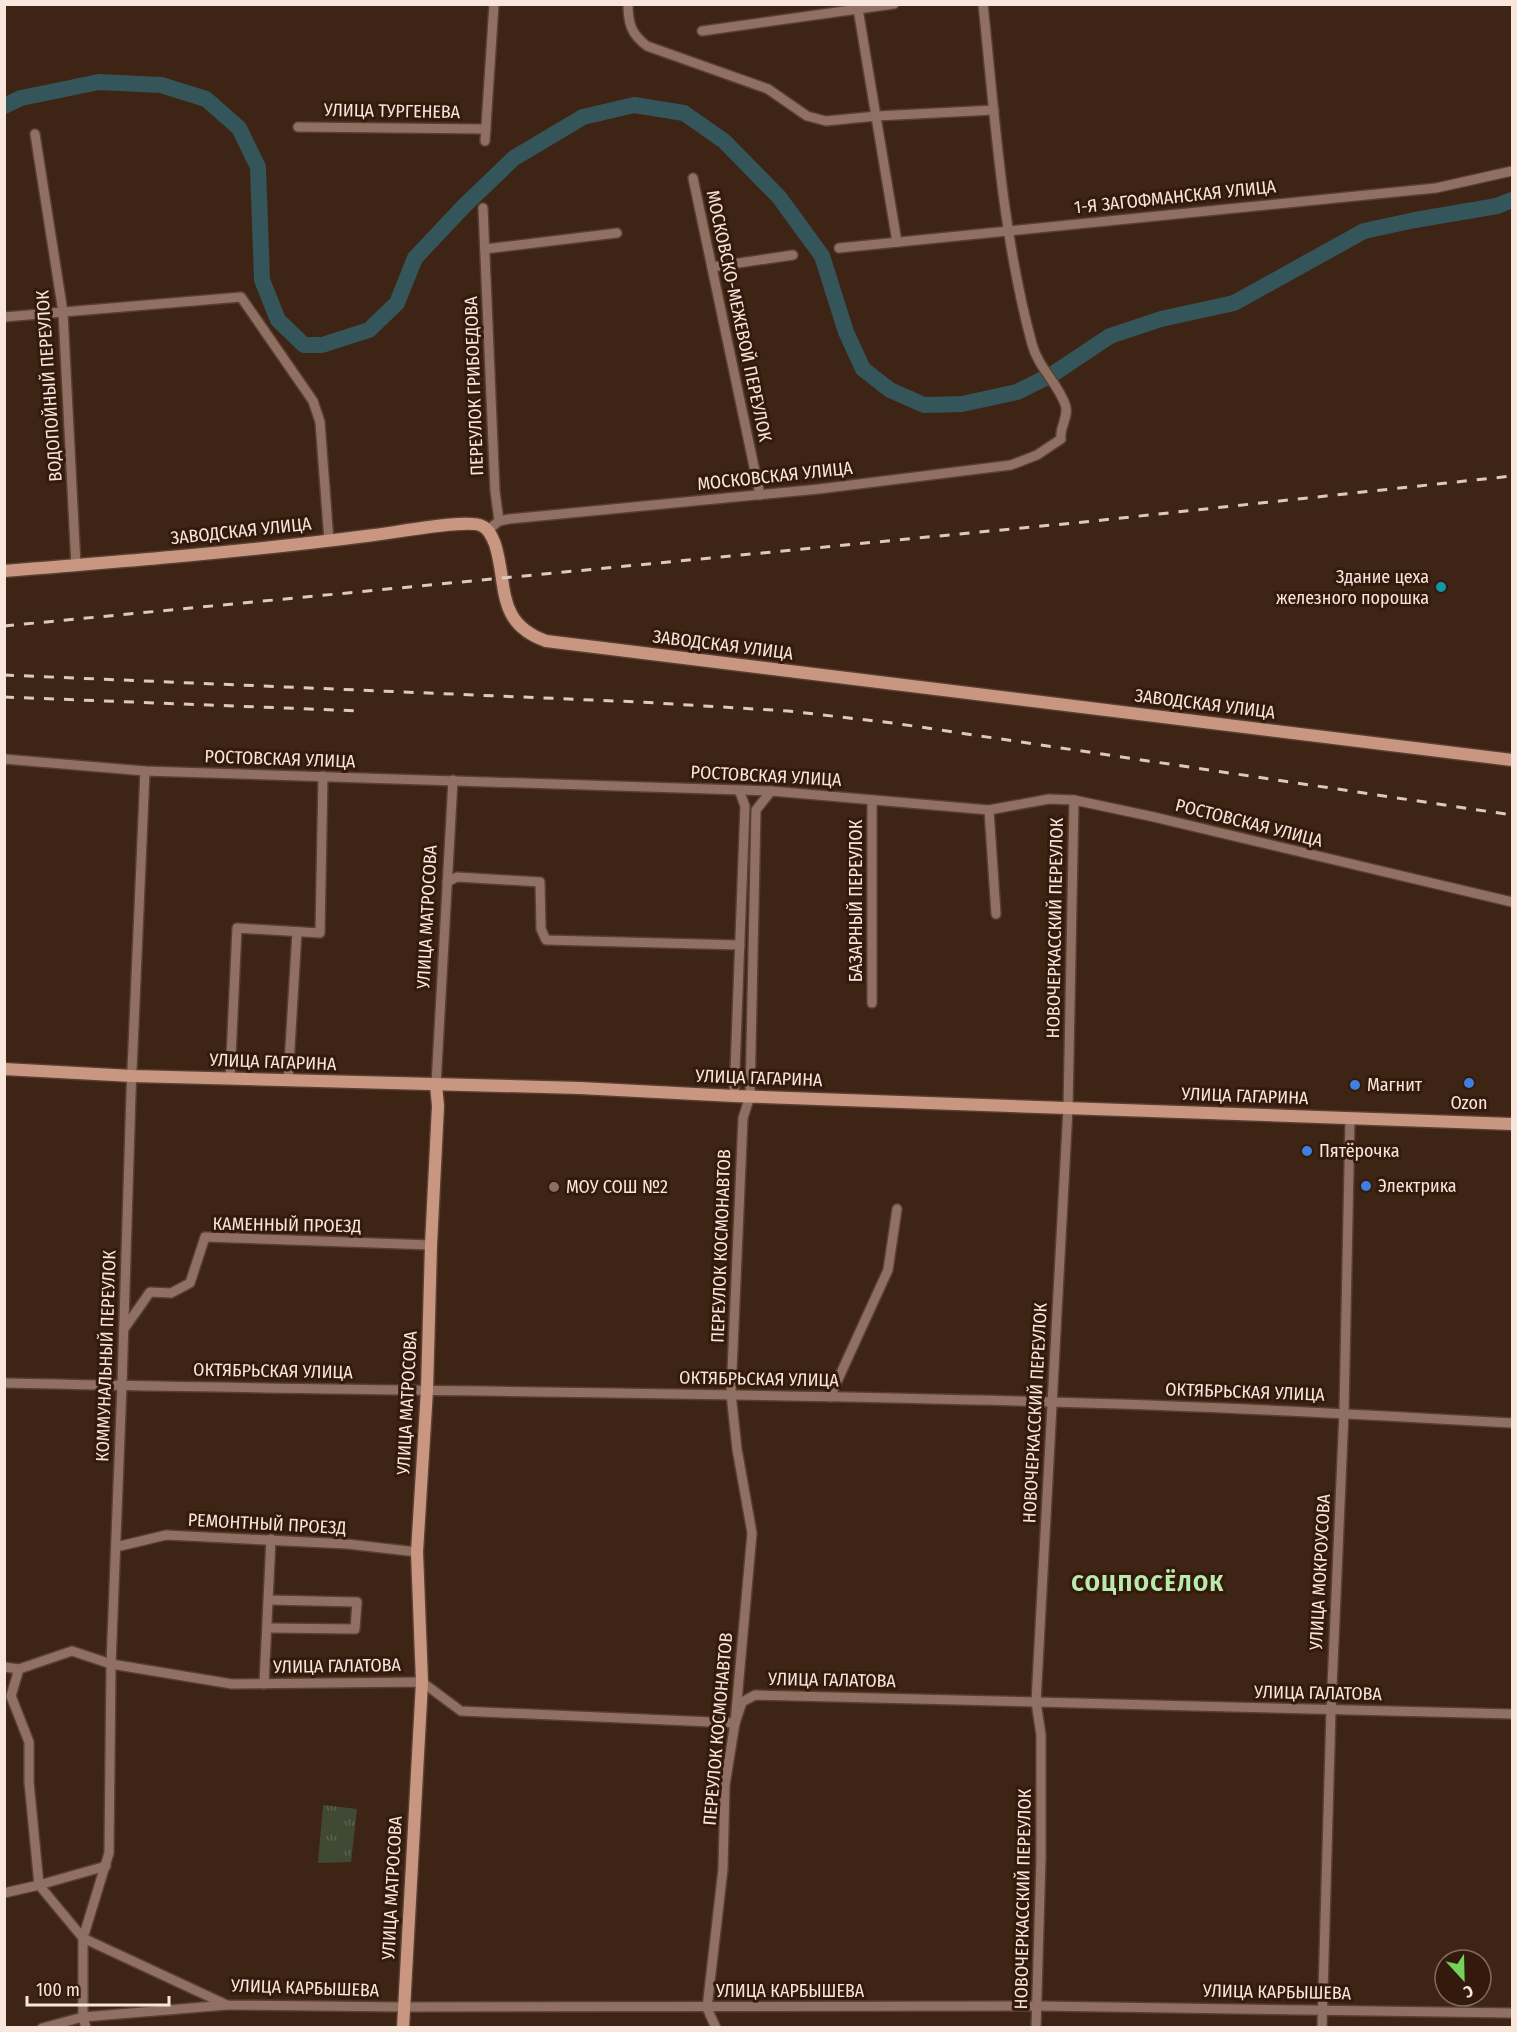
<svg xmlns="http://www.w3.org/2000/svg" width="1517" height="2032" font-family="'Fira Sans Condensed',sans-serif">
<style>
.grass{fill:url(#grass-tufts)}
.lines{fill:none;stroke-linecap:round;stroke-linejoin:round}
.river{stroke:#34565a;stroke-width:16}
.street-casing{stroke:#583f31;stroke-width:12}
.secondary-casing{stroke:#583f31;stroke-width:15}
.street{stroke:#907062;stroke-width:9}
.secondary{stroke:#c99781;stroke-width:12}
.rail{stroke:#dcc9be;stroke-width:3;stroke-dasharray:10 10;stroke-linecap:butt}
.culture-dot{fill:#0f9aa8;stroke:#341a0c;stroke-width:2}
.shop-dot{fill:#3f7fe0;stroke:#341a0c;stroke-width:2}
.education-dot{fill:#8d6e63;stroke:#341a0c;stroke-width:2}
.labels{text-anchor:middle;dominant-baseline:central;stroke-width:6;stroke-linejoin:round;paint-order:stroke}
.street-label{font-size:18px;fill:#f8e6dc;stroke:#341a0c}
.poi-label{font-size:18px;fill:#f8e6dc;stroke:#341a0c;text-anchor:start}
.district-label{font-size:24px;font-weight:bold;letter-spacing:1.5px;fill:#b9ebac;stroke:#341a0c}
</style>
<defs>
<pattern id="grass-tufts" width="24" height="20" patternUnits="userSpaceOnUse" patternTransform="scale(1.5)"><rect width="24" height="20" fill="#3f4934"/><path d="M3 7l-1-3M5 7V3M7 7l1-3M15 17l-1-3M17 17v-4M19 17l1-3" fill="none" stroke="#5c6351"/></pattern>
</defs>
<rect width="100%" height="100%" fill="#3e2415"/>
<polygon class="grass" points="323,1805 357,1809 351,1862 318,1863"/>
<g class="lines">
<polyline class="river" points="4,106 21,98 99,82 161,85 206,99 239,128 258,167 262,280 278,320 304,345 322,345 369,330 397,303 415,258 465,205 514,158 583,117 634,105 684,113 724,141 779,197 822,256 846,332 863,369 890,390 924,405 962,404 1017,392 1053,374 1110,336 1161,319 1234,303 1364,231 1415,220 1497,206 1512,200"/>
<defs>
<g id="street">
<path d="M628,4C628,23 631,34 647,46L768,89L807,116L826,121L877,116L994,110"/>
<polyline points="858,9 897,242"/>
<polyline points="702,31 894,4"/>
<polyline points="298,127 486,129"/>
<polyline points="35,134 63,312 76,566"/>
<polyline points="485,141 494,4"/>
<polyline points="693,178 760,495"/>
<polyline points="483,208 495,491 499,521"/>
<polyline points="839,248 1436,188 1512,171"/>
<polyline points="485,249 617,233"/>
<polyline points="712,267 793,255"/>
<polyline points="4,317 241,297 313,401 320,422 329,541"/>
<path d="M488,530L499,521L509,519L819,489L1011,465L1037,455L1061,439C1059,427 1070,416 1065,404C1057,382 1038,367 1032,344C1002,234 995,118 983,4"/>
<polyline points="4,759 145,771 771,791 989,810 1049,799 1074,800 1154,817 1512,902"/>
<polyline points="989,810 996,914"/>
<polyline points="447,882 457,877 540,882 541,929 546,940 740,945"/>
<polyline points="872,1003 872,800"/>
<polyline points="230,1078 237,928 320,933 323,776"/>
<polyline points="288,1081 297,932"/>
<polyline points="436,1085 453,780"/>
<polyline points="734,1096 745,806 739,790"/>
<polyline points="124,1329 150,1292 171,1293 190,1283 205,1237 431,1245"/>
<path d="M4,1383C353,1391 702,1392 1051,1402C1205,1406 1359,1414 1512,1423"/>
<polyline points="830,1397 888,1270 897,1209"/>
<polyline points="116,1547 166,1535 347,1544 417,1552"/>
<polyline points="268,1628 355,1629 357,1602 269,1600"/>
<polyline points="4,1667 19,1669 72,1651 111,1664 232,1684 422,1682 461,1711 735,1723 742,1702 755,1695 1512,1714"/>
<polyline points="19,1669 11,1696 29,1742 29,1782 39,1885 83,1938 227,2005 403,2007 1038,2006 1512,2013"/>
<polyline points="264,1684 271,1539"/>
<polyline points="4,1893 39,1885 106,1866"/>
<polyline points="42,2028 83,2017 227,2005"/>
<polyline points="86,2028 83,2017 83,1938 109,1853 111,1664 122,1385 131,1093 145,771"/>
<polyline points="716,2028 707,2008 723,1869 725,1785 735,1723 752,1533 737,1449 731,1394 743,1118 750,1096 756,810 771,791"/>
<polyline points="1036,2028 1041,1857 1041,1735 1036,1702 1068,1108 1074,800"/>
<polyline points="1322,2028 1331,1710 1344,1412 1350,1118"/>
</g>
<g id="secondary">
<path d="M4,571C128,561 252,551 374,535C394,533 469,518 482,526C489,529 492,537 495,544C508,585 495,623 546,641L1512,760"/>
<polyline points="4,1069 132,1076 580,1088 734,1096 1512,1124"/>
<polyline points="403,2028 422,1682 417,1552 427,1390 431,1245 438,1106 436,1085"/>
</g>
</defs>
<use href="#street" class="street-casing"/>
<use href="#secondary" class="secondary-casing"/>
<use href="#street" class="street"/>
<use href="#secondary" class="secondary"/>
<g class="rail">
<polyline points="4,626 1084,522 1512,476"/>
<polyline points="4,675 639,702 788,711 893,723 1512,815"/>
<polyline points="4,697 361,711"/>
</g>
</g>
<circle class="culture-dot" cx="1441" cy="587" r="6"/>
<g class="shop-dot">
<circle cx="1469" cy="1083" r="6"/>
<circle cx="1355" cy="1085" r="6"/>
<circle cx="1307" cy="1151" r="6"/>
<circle cx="1366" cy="1186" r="6"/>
</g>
<circle class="education-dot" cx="554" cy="1187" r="6"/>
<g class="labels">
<g class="street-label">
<text transform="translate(392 111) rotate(1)">УЛИЦА ТУРГЕНЕВА</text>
<text transform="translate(1175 197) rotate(-6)">1-Я ЗАГОФМАНСКАЯ УЛИЦА</text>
<text transform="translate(739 316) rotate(78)">МОСКОВСКО-МЕЖЕВОЙ ПЕРЕУЛОК</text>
<text transform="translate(49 386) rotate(-94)">ВОДОПОЙНЫЙ ПЕРЕУЛОК</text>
<text transform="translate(474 386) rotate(-92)">ПЕРЕУЛОК ГРИБОЕДОВА</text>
<text transform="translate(775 476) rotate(-6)">МОСКОВСКАЯ УЛИЦА</text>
<text transform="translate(241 531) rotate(-6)">ЗАВОДСКАЯ УЛИЦА</text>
<text transform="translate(723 645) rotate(7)">ЗАВОДСКАЯ УЛИЦА</text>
<text transform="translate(1205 704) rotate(7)">ЗАВОДСКАЯ УЛИЦА</text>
<text transform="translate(280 759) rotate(2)">РОСТОВСКАЯ УЛИЦА</text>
<text transform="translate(766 776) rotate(3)">РОСТОВСКАЯ УЛИЦА</text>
<text transform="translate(1249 823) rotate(14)">РОСТОВСКАЯ УЛИЦА</text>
<text transform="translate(856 901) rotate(-90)">БАЗАРНЫЙ ПЕРЕУЛОК</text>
<text transform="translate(427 917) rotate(-87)">УЛИЦА МАТРОСОВА</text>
<text transform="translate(1055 928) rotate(-89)">НОВОЧЕРКАССКИЙ ПЕРЕУЛОК</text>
<text transform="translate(273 1062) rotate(2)">УЛИЦА ГАГАРИНА</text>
<text transform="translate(759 1078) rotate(2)">УЛИЦА ГАГАРИНА</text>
<text transform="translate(1245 1096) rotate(2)">УЛИЦА ГАГАРИНА</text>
<text transform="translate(287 1225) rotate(1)">КАМЕННЫЙ ПРОЕЗД</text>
<text transform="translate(721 1246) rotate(-88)">ПЕРЕУЛОК КОСМОНАВТОВ</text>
<text transform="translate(106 1356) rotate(-88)">КОММУНАЛЬНЫЙ ПЕРЕУЛОК</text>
<text transform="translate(273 1371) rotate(1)">ОКТЯБРЬСКАЯ УЛИЦА</text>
<text transform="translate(759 1379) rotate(1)">ОКТЯБРЬСКАЯ УЛИЦА</text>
<text transform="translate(1245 1392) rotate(2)">ОКТЯБРЬСКАЯ УЛИЦА</text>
<text transform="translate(407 1403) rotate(-87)">УЛИЦА МАТРОСОВА</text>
<text transform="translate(1035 1413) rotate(-87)">НОВОЧЕРКАССКИЙ ПЕРЕУЛОК</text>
<text transform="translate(267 1524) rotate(3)">РЕМОНТНЫЙ ПРОЕЗД</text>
<text transform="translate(1320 1572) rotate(-87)">УЛИЦА МОКРОУСОВА</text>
<text transform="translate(337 1666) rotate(-1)">УЛИЦА ГАЛАТОВА</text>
<text transform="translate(832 1680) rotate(1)">УЛИЦА ГАЛАТОВА</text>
<text transform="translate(1318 1693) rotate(1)">УЛИЦА ГАЛАТОВА</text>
<text transform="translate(718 1729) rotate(-85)">ПЕРЕУЛОК КОСМОНАВТОВ</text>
<text transform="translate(392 1888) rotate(-87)">УЛИЦА МАТРОСОВА</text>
<text transform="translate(1023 1899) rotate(-89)">НОВОЧЕРКАССКИЙ ПЕРЕУЛОК</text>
<text transform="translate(305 1988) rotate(2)">УЛИЦА КАРБЫШЕВА</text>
<text x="790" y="1991">УЛИЦА КАРБЫШЕВА</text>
<text transform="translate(1277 1992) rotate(1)">УЛИЦА КАРБЫШЕВА</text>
</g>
<g class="poi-label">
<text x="1429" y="577" text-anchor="end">Здание цеха<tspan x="1429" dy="21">железного порошка</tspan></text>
<text x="1367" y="1085">Магнит</text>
<text x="1469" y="1103" text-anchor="middle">Ozon</text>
<text x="1319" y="1151">Пятёрочка</text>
<text x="1378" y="1186">Электрика</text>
<text x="566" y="1187">МОУ СОШ №2</text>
</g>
<g class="district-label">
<text x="1148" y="1583">СОЦПОСЁЛОК</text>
</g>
</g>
<rect width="1517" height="2032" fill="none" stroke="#f8e6dc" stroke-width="12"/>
<g transform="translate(1463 1978) rotate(158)"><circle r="28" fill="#341a0c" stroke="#826c5f" stroke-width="1.5"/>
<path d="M0-4.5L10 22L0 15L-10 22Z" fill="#76d25a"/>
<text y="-9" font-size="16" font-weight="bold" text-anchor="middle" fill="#f8e6dc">С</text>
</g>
<path d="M27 1996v9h142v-9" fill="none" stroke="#f8e6dc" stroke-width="3"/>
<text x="36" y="1996" font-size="18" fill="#f8e6dc" stroke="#341a0c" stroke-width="4.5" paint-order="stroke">100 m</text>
</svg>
